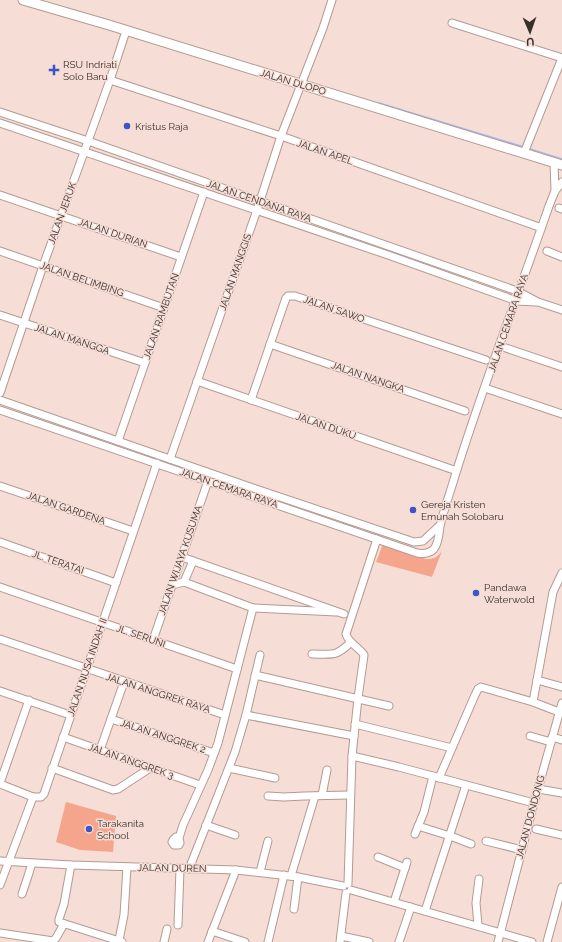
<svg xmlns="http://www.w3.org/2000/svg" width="562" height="942" font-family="Raleway,sans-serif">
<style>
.green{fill:#f6a58d}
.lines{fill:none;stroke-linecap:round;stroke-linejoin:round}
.stream{stroke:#a3b8f4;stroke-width:1.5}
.minor-casing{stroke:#b29b94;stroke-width:9}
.tertiary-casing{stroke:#b29b94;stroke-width:11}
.minor{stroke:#fff;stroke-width:7}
.tertiary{stroke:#fff;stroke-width:9}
.poi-dot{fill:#3b54c6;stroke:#f6ddd5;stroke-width:1.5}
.labels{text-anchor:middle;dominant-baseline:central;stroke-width:3;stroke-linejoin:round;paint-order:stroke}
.poi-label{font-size:10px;fill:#39302d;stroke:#f6ddd5;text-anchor:start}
.street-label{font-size:10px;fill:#39302d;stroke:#f6ddd5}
</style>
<rect width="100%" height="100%" fill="#f6ddd5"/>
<g class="green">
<path d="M383,544L426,559C433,559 437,558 442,551L432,577L376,562Z"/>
<polygon points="66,802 116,816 113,852 80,850 56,842"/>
</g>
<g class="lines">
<g class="stream">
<polyline points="379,103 524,147"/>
<polyline points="527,148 562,159"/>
</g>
<defs>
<g id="minor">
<polyline points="452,23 562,58"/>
<polyline points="110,80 281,136 539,227"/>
<polyline points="0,112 88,141 517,291"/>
<polyline points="0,123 388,255 514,300"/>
<polyline points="524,153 562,58"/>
<polyline points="554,162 555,191"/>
<polyline points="0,195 181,257"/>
<polyline points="559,208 562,209"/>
<polyline points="0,251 164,308"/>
<polyline points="547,251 562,257"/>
<polyline points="519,292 538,302 562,310"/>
<polyline points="516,301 536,302"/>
<polyline points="0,315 145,363"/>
<polyline points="270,344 465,411"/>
<polyline points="500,346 562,367"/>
<polyline points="197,381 454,470"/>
<polyline points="485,388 562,414"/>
<polyline points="0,393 43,266 110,80 125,34"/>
<polyline points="0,400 253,488 414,542 423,541 440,525"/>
<polyline points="251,400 286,298 288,296 295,296 486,360"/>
<path d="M0,410L417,553C423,554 429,554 434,549C439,542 439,534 440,526C444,509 450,493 455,476C483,385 518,296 549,206L555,191L562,182"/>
<polyline points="118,441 204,192"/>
<polyline points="170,459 257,210 281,136 323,28 332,0"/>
<polyline points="0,486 133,531"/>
<polyline points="0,542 116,583"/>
<polyline points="182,557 344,614"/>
<polyline points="184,582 253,608"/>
<polyline points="172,585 184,582 193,561"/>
<polyline points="0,587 237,669"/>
<polyline points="0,639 225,715"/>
<polyline points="153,640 208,481"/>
<path d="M312,654C333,654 336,657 351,642"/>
<polyline points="255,675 389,706"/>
<polyline points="537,680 562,687"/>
<polyline points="0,691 70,715"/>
<polyline points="533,702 553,592 562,573"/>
<polyline points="246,715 354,736"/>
<polyline points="111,719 214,753"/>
<polyline points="355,724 452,748"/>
<polyline points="530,736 551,742"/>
<polyline points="63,737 200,785"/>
<polyline points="552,737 562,740"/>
<polyline points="100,750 124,682"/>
<polyline points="352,756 399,767 534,803"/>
<polyline points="52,768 113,790 118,789 150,768"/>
<polyline points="229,768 275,778"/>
<polyline points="439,778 475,695 478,689 481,687 533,702 559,712"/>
<polyline points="0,783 29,700"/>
<polyline points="0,784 33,797 41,797 44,794 157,463"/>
<polyline points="538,789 562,793"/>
<polyline points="322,795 327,770"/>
<polyline points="268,796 284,797 304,796 350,795"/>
<polyline points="206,825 235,835"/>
<polyline points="418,826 453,837 471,844"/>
<polyline points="536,829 562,835"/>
<polyline points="415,834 424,812 433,776"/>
<polyline points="179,838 176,837 173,840 172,842 174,845 179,845 180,843 179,838 183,825 208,770 218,743 253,608 336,612"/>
<polyline points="486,841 522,850"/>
<polyline points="378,857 405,868"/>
<polyline points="0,861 71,865 236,870 298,877 343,886"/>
<polyline points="71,865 64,904 59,919 59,922 116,940 119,940 122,942"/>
<polyline points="189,869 235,752 246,715 260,655"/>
<polyline points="260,872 268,841"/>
<polyline points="291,876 315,796"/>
<path d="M348,884L352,756L358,698L364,655C360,648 348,643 346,634L377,539"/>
<polyline points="0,885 33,797"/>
<polyline points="351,890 532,942"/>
<polyline points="22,894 28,876 32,863"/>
<polyline points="394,902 407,862"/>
<polyline points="294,909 298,877"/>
<polyline points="425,911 466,785"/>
<polyline points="178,925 180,869"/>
<polyline points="478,925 476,903 479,879"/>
<polyline points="212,931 245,942"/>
<polyline points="0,933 53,941 56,938 64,924"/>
<polyline points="341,936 369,942"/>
<polyline points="119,940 124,915 127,867"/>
<polyline points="164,942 167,929"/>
<polyline points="208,942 236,870"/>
<polyline points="268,942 284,875"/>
<polyline points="340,942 346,893"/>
<polyline points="399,942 411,907"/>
<polyline points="498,942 534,803 562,703"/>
<polyline points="547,942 562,887"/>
</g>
<polyline id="tertiary" points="23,0 109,25 562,165"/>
</defs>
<use href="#minor" class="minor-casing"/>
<use href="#tertiary" class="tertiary-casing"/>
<use href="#minor" class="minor"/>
<use href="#tertiary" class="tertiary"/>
</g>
<g class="poi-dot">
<path d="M52 64h4v4h4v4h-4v4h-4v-4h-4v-4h4z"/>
<circle cx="127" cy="126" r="4"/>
<circle cx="413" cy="510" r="4"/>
<circle cx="476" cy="593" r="4"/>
<circle cx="89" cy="829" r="4"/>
</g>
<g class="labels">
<g class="poi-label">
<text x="63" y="64">RSU Indriati<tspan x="63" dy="12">Solo Baru</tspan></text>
<text x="135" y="126">Kristus Raja</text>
<text x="421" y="504">Gereja Kristen<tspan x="421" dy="12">Emunah Solobaru</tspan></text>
<text x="484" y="587">Pandawa<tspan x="484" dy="12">Waterwold</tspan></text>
<text x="97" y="823">Tarakanita<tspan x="97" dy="12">School</tspan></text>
</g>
<g class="street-label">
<text transform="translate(293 82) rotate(17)">JALAN DLOPO</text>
<text transform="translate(325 152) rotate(19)">JALAN APEL</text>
<text transform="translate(259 201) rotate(19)">JALAN CENDANA RAYA</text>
<text transform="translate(62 213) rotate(-70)">JALAN JERUK</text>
<text transform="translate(113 233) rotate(19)">JALAN DURIAN</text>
<text transform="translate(235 272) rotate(-71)">JALAN MANGGIS</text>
<text transform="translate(82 279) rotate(19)">JALAN BELIMBING</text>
<text transform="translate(334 309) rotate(19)">JALAN SAWO</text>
<text transform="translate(161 316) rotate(-71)">JALAN RAMBUTAN</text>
<text transform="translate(508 323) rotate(-71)">JALAN CEMARA RAYA</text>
<text transform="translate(72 339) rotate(18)">JALAN MANGGA</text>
<text transform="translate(368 377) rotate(19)">JALAN NANGKA</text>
<text transform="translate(326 426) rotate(19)">JALAN DUKU</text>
<text transform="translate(229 488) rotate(19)">JALAN CEMARA RAYA</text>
<text transform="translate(66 508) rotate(19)">JALAN GARDENA</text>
<text transform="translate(180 560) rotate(-71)">JALAN WIJAYA KUSUMA</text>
<text transform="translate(58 562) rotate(19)">JL. TERATAI</text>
<text transform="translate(141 636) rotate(19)">JL. SERUNI</text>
<text transform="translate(87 667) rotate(-71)">JALAN NUSA INDAH II</text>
<text transform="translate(158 693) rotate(18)">JALAN ANGGREK RAYA</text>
<text transform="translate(163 736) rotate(18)">JALAN ANGGREK 2</text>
<text transform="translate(131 761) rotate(19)">JALAN ANGGREK 3</text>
<text transform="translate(530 817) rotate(-75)">JALAN DONDONG</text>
<text transform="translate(172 868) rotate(1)">JALAN DUREN</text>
</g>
</g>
<g transform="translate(530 32) rotate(178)" stroke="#f6ddd5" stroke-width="3" paint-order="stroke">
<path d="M0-3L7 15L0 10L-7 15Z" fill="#39302d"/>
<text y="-6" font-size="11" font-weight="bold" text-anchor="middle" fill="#39302d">U</text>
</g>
</svg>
